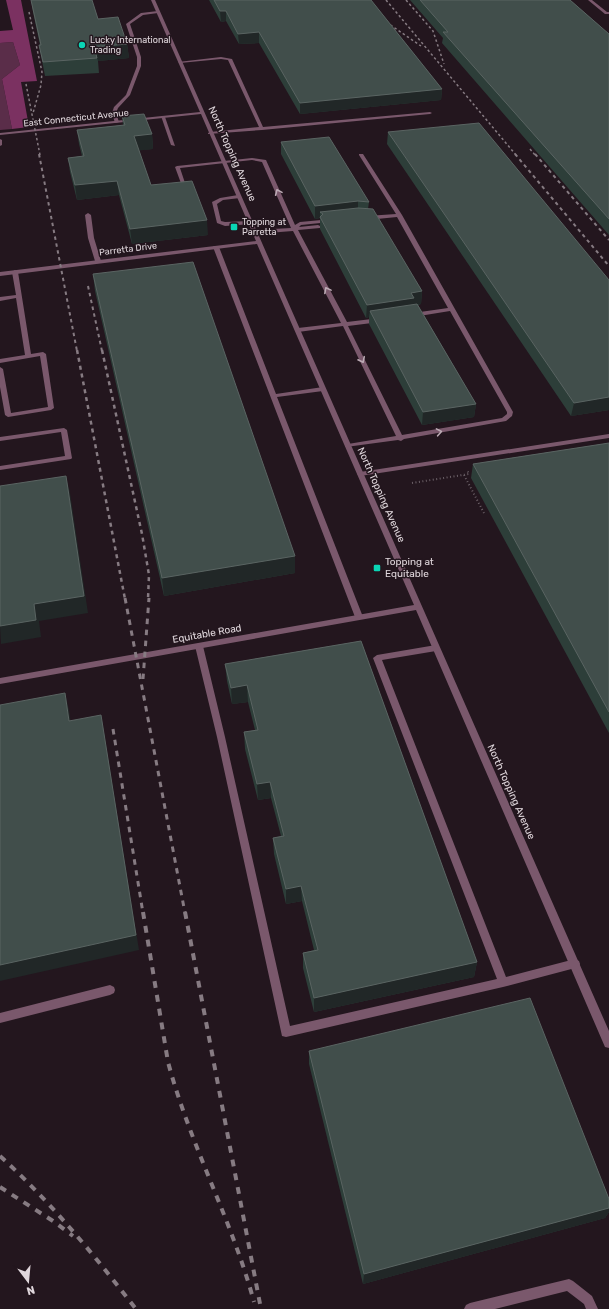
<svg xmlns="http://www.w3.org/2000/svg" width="609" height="1309" font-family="Rubik,sans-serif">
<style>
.green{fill:#5a2d49}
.forest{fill:#7b3161}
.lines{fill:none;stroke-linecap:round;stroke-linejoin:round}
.path{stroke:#6b6067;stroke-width:2;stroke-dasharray:1 2.5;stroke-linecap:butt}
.service{fill:#7a586c;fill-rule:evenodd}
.minor{fill:#7a586c;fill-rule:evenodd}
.rail-far4{stroke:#867b82;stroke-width:1.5;stroke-dasharray:2.5 2.5;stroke-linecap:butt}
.rail-far3{stroke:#867b82;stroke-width:2;stroke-dasharray:3.5 3.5;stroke-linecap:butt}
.rail-far2{stroke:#867b82;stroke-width:2.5;stroke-dasharray:4 4;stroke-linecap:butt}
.rail-far1{stroke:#867b82;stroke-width:3;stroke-dasharray:5.5 5.5;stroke-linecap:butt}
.rail{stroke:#867b82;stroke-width:4;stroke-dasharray:7 7;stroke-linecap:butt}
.wall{fill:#2d3e39}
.shaded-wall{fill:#212727}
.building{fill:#414e4b;stroke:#5a6462}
.oneway{stroke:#bcabb5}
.poi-dot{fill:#0ad5b5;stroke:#23161e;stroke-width:1.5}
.labels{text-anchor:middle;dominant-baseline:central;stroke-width:3;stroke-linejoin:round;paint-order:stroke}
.far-poi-label{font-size:9px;fill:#e0d7dc;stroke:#23161e;text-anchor:start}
.far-street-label{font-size:9px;fill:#e0d7dc;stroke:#23161e}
.street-label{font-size:10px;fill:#e0d7dc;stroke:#23161e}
.poi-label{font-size:10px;fill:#e0d7dc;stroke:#23161e;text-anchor:start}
</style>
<rect width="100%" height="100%" fill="#23161e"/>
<polygon class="green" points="13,42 20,65 2,79 12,129 0,130 0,43"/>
<polygon class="forest" points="6,0 21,0 37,81 21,82 29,127 12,129 2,79 20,65 13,42 0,43 0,31 13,30"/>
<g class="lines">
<g class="path">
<polyline points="464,475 485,515"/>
<polyline points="412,483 469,474 467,470"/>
</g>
<g class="service">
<polygon points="588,0 592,0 607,12 609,12 609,14 605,14"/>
<polygon points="158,11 158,13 143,15 130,24 141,57 141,66 130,95 118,108 116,113 119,122 115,123 112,113 114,107 126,95 137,66 137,57 126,24 141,13"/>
<polygon points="221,57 232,59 263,127 430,112 432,113 430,114 262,130 208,134 208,133 210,132 259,127 228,60 221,59 180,63 178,62"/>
<polygon points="161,116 165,117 175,146 171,145"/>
<polygon points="0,139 2,140 2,145 0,146"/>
<polygon points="359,154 363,154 402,215 513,412 512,416 506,421 404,439 401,441 398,440 346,447 345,446 348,444 396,436 343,326 298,332 295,330 298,328 341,323 293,231 254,234 251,232 254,230 291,228 262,162 252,160 180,168 186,186 184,187 182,186 175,167 177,166 252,158 266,160 295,225 300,222 332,219 333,220 330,222 301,225 299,227 318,225 320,226 320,228 298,230 347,322 380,318 383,320 380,322 348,326 402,435 502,418 507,414 507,412 450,311 413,317 410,315 413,313 448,308 397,217 367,220 364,218 367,216 396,214 359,155"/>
<polygon points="238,195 241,197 240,198 223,200 217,204 221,221 225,222 250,221 252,222 252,224 225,226 217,223 212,202 220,198"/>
<polygon points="88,213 91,215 94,238 101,261 98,263 95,261 88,238 85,215"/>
<polygon points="214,246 219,247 276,394 323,387 326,389 323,391 277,397 363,617 362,619 356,619 355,617 213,247"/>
<polygon points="15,270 18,272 31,354 43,352 46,354 54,408 51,410 8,417 5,415 0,387 0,367 3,369 11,413 48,407 40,356 0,363 0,359 25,355 16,298 0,301 0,297 16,295 12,272"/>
<polygon points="64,428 67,430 72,458 71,459 0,470 0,466 65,456 61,432 0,441 0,437"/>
<polygon points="609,434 609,438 360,476 357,474 360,472"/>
<polygon points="199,643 203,646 225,737 290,1026 497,979 373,658 377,655 436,645 440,648 436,651 382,660 506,977 575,959 579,961 580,964 579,967 503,987 286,1037 282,1036 217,737 195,646"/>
<polygon points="110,985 114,987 115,990 114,993 110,995 0,1023 0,1013"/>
<polygon points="569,1279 573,1281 592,1296 598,1309 586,1309 584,1304 567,1291 495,1309 464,1309 466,1305 470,1303"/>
</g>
<polygon class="minor" points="151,0 155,0 609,1031 609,1048 605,1047 416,610 0,684 0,678 414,605 257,244 0,276 0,272 256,241 201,114 0,135 0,133 200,112"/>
<g class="rail-far4">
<polyline points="366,0 386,22 421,46"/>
<polyline points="386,0 516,155"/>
<polyline points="406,0 433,31 444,64"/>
<polyline points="29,12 42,72 41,85 33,113"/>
<polyline points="26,84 40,155"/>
<polyline points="530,149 535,155"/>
</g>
<g class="rail-far3">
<polyline points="39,154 77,351"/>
<polyline points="515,154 609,266"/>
<polyline points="535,154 609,240"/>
<polyline points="88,286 102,351"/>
</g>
<g class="rail-far2">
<polyline points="77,350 125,599"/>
<polyline points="102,350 142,534 149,575 148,599"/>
</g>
<g class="rail-far1">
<polyline points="125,598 185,913"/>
<polyline points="143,679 149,598"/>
<polyline points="113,729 143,913"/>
</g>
<g class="rail">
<path d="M143,912L168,1062C190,1145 232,1220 254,1302"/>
<polyline points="185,912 261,1309"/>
<path d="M0,1156C51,1202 94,1255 136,1309"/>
<polyline points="0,1187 53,1221 73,1236"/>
</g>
</g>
<g class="wall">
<polygon points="31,0 98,19 127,44 129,58 98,61 99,73 45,76 39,45 40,45 33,12"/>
<polygon points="209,0 371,0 442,89 441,100 300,114 259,43 239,44 226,21 221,22"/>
<polygon points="410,0 570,0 609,34 609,235 442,43 443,38"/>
<polygon points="122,116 152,134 153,149 139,150 151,185 208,235 132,244 119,195 77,200 70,172 68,158 82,156 79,144 77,130 123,125"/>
<polygon points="388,132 609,280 609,410 571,416 387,144"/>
<polygon points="281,142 369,202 368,209 422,291 421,304 418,305 476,404 474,417 422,425 369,324 369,317 366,318 320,229 320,218 315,219 281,154"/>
<polygon points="93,274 295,573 164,596 95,291"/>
<polygon points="609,443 609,733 471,478 473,464"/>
<polygon points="361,641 477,962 474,977 314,1012 303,968 303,953 314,950 302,901 286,904 274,854 273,838 281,836 271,798 258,800 245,749 244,732 255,730 248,702 232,704 227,681 225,664"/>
<polygon points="309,1051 609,1199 609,1212 605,1218 363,1284 309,1064"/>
</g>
<g class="shaded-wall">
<polygon points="220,11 226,11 226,21 221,22"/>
<polygon points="259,32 259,43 239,44 238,34"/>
<polygon points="127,44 129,58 98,61 94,47"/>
<polygon points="442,89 441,100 300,114 300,103"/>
<polygon points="152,134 153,149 135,151 134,136"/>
<polygon points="117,181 119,195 77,200 75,185"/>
<polygon points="358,201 358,214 323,214 320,212 320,218 315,219 315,206"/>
<polygon points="207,220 208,235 132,244 130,229"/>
<polygon points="422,291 421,304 370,311 369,317 366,318 367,305 411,293"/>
<polygon points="609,397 609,410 571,416 574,403"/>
<polygon points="476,404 474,417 422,425 423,412"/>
<polygon points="66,476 70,493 88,613 39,621 41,637 1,644 0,626 34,604"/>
<polygon points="295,556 295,573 164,596 162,578"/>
<polygon points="247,685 248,702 232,704 231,688"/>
<polygon points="65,693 69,710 73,738 69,721"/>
<polygon points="101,715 104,732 139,950 0,981 0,965"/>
<polygon points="270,782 271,798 258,800 257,784"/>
<polygon points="301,886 302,901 286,904 286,889"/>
<polygon points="477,962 474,977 314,1012 314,998"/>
<polygon points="609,1208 609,1212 605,1218 363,1284 364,1274"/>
</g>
<g class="building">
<polygon points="31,0 92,0 98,19 118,17 127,44 94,47 97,58 43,62 39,45 41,45"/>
<polygon points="214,0 371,0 442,89 300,103 259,32 238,34 226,11 220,11"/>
<polygon points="420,0 570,0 609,34 609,219 443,32 448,32"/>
<polygon points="144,114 152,134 134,136 151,185 192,181 207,220 130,229 117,181 75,185 68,158 84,156 77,130 125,125 122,116"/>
<polygon points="479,123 609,280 609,397 574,403 388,132"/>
<polygon points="329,137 369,202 358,201 315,206 281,142"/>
<polygon points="358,208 373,209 422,291 411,293 414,298 367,305 320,217 323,214 320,212"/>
<polygon points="193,262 295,556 162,578 93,274"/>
<polygon points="417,304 476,404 423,412 370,311"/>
<polygon points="609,443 609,712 473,464"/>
<polygon points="66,476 84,596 34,604 36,620 0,626 0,486"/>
<polygon points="361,641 477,962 314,998 303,953 318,950 301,886 286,889 273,838 284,836 270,782 257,784 244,732 258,730 247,685 231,688 225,664"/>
<polygon points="65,693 69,721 101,715 136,935 0,965 0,705"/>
<polygon points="530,998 609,1199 609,1208 364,1274 309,1051"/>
</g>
<defs><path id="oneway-chevron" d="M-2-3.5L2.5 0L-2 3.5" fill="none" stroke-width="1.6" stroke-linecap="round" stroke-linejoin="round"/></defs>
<g class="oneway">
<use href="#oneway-chevron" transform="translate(278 192) rotate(-114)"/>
<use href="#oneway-chevron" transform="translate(327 290) rotate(-118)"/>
<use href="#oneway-chevron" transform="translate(362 360) rotate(64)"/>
<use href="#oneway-chevron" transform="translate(439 432) rotate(-10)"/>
</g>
<g class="poi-dot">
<circle cx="82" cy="45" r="4"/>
<rect x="230" y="223" width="8" height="8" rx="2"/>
<rect x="373" y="564" width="8" height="8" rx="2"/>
</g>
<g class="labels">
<g class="far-poi-label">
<text x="90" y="40">Lucky International<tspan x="90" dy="10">Trading</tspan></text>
<text x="242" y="222">Topping at<tspan x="242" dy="10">Parretta</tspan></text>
</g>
<g class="far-street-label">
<text transform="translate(76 118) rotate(-6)">East Connecticut Avenue</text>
<text transform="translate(128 249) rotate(-7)">Parretta Drive</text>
</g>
<g class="street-label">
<text transform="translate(232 154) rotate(66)">North Topping Avenue</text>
<text transform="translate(381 495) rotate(66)">North Topping Avenue</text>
<text transform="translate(207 634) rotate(-10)">Equitable Road</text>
<text transform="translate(511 792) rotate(66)">North Topping Avenue</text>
</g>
<g class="poi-label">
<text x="385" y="562">Topping at<tspan x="385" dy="12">Equitable</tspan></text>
</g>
</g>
<g transform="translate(28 1281) rotate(164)" stroke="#23161e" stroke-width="3" paint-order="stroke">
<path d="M0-3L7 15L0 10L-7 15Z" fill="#e0d7dc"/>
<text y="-6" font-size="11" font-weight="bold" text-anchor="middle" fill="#e0d7dc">N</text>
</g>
</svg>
